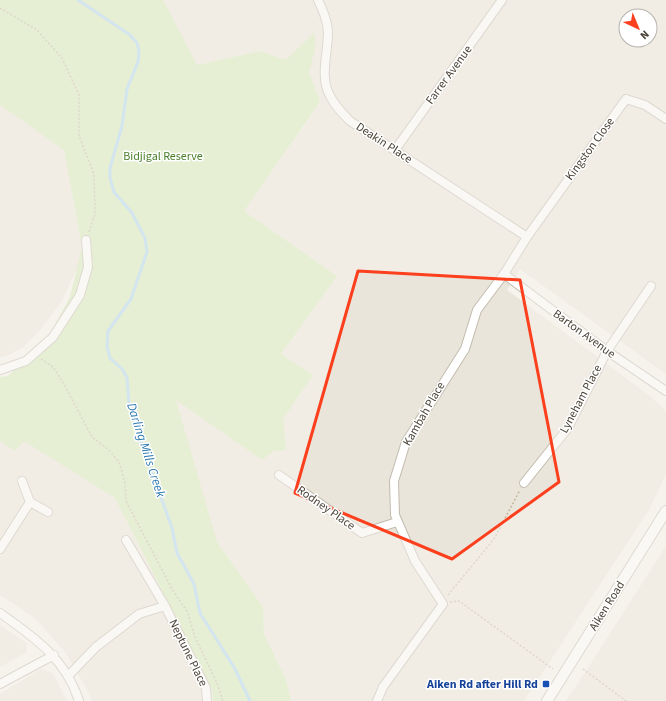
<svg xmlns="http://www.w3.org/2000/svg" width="666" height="701" font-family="'Source Sans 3',sans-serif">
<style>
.residential{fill:#eae5da;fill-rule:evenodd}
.green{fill:#d2eab5}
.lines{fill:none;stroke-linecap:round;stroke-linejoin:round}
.stream{stroke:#a9d4f2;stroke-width:3}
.minor-casing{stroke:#c2bbae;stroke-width:10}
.tertiary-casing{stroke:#c2bbae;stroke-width:12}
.path{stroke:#c4b79f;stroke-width:1.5;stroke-dasharray:2 2;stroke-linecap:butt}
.minor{stroke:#fff;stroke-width:8}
.tertiary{stroke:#fff;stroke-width:10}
.marked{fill:none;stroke:#fc3f1d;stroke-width:3;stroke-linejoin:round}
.transit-dot{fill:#1a4fb4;stroke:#fff;stroke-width:1.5}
.labels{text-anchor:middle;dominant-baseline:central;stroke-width:3;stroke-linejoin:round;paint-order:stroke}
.street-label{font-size:12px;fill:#4b4439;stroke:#fff}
.park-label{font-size:12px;fill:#4a7f2a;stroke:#fff}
.transit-label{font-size:12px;font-weight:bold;fill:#164399;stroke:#fff;text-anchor:end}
.water-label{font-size:13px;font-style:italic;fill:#2e7ab2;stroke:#fff}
</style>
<rect width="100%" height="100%" fill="#f6f3ec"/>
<g class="residential">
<path d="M157,0H666V374L520,269L507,290L650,396L665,410L666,415V474L650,508L524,701H291L286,680L264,634L263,607L217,542L175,399L262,460L274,451L286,450L283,419L313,375L281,354L337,276L244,211L320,103L309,72L315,33L286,60L260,51L197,65ZM626,16H650V40H626Z"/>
<polygon points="0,105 64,150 82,247 80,262 62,301 40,330 23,347 7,356 0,357"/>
<polygon points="24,440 115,498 212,689 212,701 91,701 90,695 66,653 36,619 0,595 0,441 15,451"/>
<polygon points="666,546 666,701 566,701 588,668"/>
<polygon points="0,625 26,643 27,652 0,667"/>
<polygon points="41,669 53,673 67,701 0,701 0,694"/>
</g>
<polygon class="green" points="0,0 163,0 197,65 260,51 286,60 315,32 315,49 309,72 320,102 244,211 337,276 281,354 313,375 283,419 286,450 274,451 262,460 176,400 217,542 263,607 264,634 286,680 291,701 213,701 212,689 115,498 24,441 15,451 0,441 0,377 8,376 47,339 70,297 82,247 64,150 0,105"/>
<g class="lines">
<polyline class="stream" points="78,0 130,35 137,43 139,51 138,62 127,89 122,126 110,168 110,178 114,192 132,213 145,238 147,252 131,299 108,331 107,347 110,358 123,370 127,378 129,404 137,430 172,528 177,553 194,584 200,613 235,669 250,701"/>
<defs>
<g id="minor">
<path d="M318,0C323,10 328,21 328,33C328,52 320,76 329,94C334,105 342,113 350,121L527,237"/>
<polyline points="395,150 502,0"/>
<polyline points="504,274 607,351 666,391"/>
<polyline points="0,370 26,361 53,337 80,295 88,267 86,240"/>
<polyline points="279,475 362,533 397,522"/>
<polyline points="22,481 30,502"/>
<polyline points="524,483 568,428 607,351 651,286"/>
<polyline points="126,540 165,606 206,688 207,701"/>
<polyline points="0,549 30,502 48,512"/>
<path d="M0,613C34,637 66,659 79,701"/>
<polyline points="68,676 96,647 139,614 165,606"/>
<polyline points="0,684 54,655"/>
<polyline points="377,701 383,687 443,604 415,561 395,515 394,481 406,442 465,349 477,310 504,274 527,237 626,99 645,105 666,119"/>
</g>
<polyline id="tertiary" points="547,701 666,511"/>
</defs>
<use href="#minor" class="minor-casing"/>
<use href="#tertiary" class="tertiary-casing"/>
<g class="path">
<polyline points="0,8 37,30 62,58 79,95 79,136 94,174 95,214 89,232"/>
<polyline points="41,359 53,367 64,384 92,437 108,449 119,462 125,483 126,501 172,589 187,611 195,637 217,683 223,701"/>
<polyline points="448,595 494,539 520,490"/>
<polyline points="450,602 459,601 553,669"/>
<polyline points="583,669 626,701"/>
</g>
<use href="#minor" class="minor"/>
<use href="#tertiary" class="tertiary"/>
</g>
<path d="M0 0H666V701H0ZM358,271L520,280L559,482L452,559L295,493Z" fill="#f6f3ec" fill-opacity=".55" fill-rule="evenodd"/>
<path class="marked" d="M358,271L520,280L559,482L452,559L295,493Z"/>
<rect class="transit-dot" x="542" y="680" width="8" height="8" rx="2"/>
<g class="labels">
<g class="street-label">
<text transform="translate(449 75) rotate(-54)">Farrer Avenue</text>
<text transform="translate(384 143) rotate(33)">Deakin Place</text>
<text transform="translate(590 149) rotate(-54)">Kingston Close</text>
<text transform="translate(584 334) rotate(36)">Barton Avenue</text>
<text transform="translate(581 399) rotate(-62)">Lyneham Place</text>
<text transform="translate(424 414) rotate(-60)">Kambah Place</text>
<text transform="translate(326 508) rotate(35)">Rodney Place</text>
<text transform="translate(607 606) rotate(-58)">Aiken Road</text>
<text transform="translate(188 653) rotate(64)">Neptune Place</text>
</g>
<g class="park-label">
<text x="163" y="156">Bidjigal Reserve</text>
</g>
<g class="transit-label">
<text x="538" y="684">Aiken Rd after Hill Rd</text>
</g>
<g class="water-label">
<text transform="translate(146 450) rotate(72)">Darling Mills Creek</text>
</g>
</g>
<g transform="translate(638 28) rotate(136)"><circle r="19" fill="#ffffff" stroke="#b7b4b0"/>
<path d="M0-3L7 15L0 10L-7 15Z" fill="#fc3f1d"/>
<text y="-6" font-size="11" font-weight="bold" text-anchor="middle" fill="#4b4439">N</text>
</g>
</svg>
